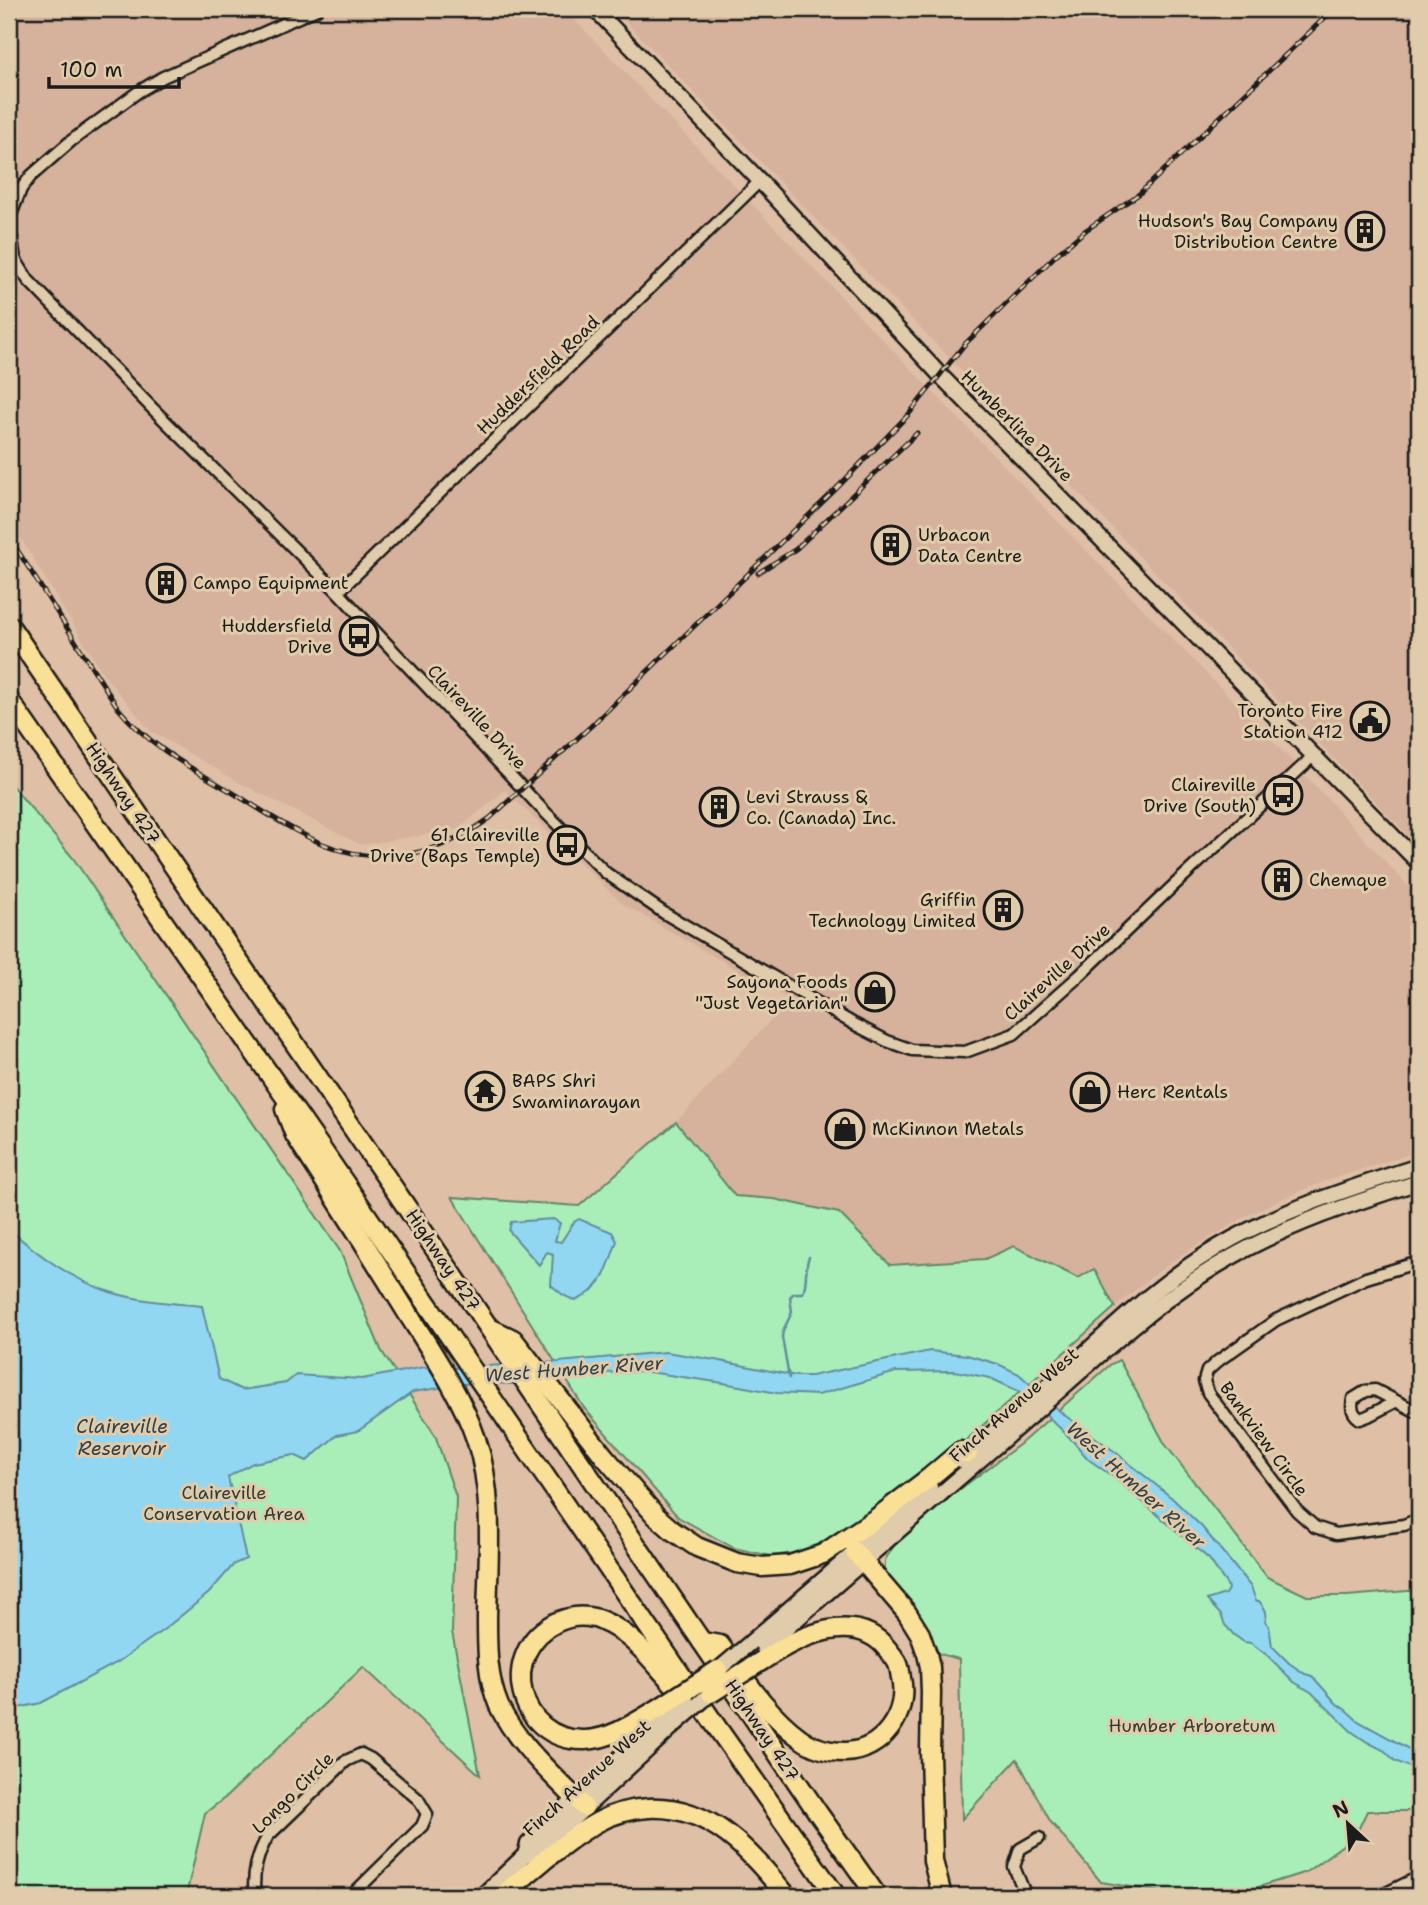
<svg xmlns="http://www.w3.org/2000/svg" width="1428" height="1905" font-family="'Shantell Sans',sans-serif">
<style>
.built{fill:#d6b19c}
.green{fill:#a9eeb9;stroke:#62856a;stroke-width:2}
.water{fill:#91d7f2;stroke:#628c9c;stroke-width:2}
.lines{fill:none;stroke-linecap:round;stroke-linejoin:round}
.stream{stroke:#628c9c;stroke-width:2.5}
.street-casing{stroke:#1c1c1c;stroke-width:15}
.secondary-casing{stroke:#1c1c1c;stroke-width:19}
.highway-casing{stroke:#1c1c1c;stroke-width:23}
.street{stroke:#e0cbaa;stroke-width:10}
.secondary{stroke:#e0cbaa;stroke-width:14}
.highway{stroke:#fadf96;stroke-width:18}
.rail-casing{stroke:#1c1c1c;stroke-width:5}
.rail{stroke:#e0cbaa;stroke-width:2.5;stroke-dasharray:8;stroke-linecap:butt}
.secondary-bridge-casing{stroke:#1c1c1c;stroke-width:19;stroke-linecap:butt}
.highway-bridge-casing{stroke:#1c1c1c;stroke-width:23;stroke-linecap:butt}
.secondary-bridge{stroke:#e0cbaa;stroke-width:14}
.highway-bridge{stroke:#fadf96;stroke-width:18}
.labels{text-anchor:middle;dominant-baseline:central;stroke-width:6;stroke-linejoin:round;paint-order:stroke}
.poi-label{font-size:18px;fill:#1c1c1c;stroke:#e0cbaa;text-anchor:end}
.street-label{font-size:18px;fill:#1c1c1c;stroke:#e0cbaa}
.park-label{font-size:18px;fill:#313c34;stroke:#e0cbaa}
.water-label{font-size:19px;font-style:italic;fill:#334147;stroke:#e0cbaa}
</style>
<rect width="100%" height="100%" fill="#dfbfa5"/>
<filter id="ink" filterUnits="userSpaceOnUse"><feTurbulence type="fractalNoise" baseFrequency=".0143" numOctaves="2"/><feDisplacementMap in="SourceGraphic" scale="14" xChannelSelector="R" yChannelSelector="G"/><feConvolveMatrix kernelMatrix="1 2 1 2 8 2 1 2 1" color-interpolation-filters="sRGB"/></filter>
<g filter="url(#ink)">
<g class="built">
<polygon points="9,9 564,9 1056,520 1294,763 1419,898 1419,1151 1323,1182 1279,1200 1246,1216 1181,1255 1141,1285 1115,1307 1094,1270 1078,1278 1014,1246 985,1259 890,1265 839,1213 735,1196 676,1122 790,1000 623,904 505,790 458,829 361,845 244,785 151,731 104,675 9,519"/>
<polygon points="614,9 1419,9 1419,847"/>
</g>
<g class="green">
<polygon points="9,782 73,858 340,1251 381,1350 435,1435 456,1497 452,1632 480,1775 363,1667 226,1797 205,1813 186,1896 9,1896"/>
<polygon points="676,1122 735,1196 774,1199 839,1213 890,1265 985,1259 1014,1246 1078,1278 1094,1269 1115,1307 934,1469 875,1512 811,1551 771,1556 734,1548 678,1517 584,1408 452,1197 579,1206"/>
<path d="M1119,1360L1165,1444L1267,1577L1307,1596H1347L1419,1590V1811H1367L1355,1836L1306,1872L1230,1896L1167,1893L1101,1882L1050,1821L1017,1759L962,1819L959,1659L936,1653C926,1623 910,1596 885,1576V1560L895,1544L951,1496L1019,1445L1111,1364Z"/>
</g>
<g class="water">
<path d="M553,1219L560,1223L555,1241L561,1242L574,1222L579,1219L612,1232L617,1241C607,1269 604,1289 575,1301L563,1295L551,1285L553,1254L547,1252L539,1265L509,1231L511,1222Z"/>
<path d="M9,1229C40,1256 71,1279 110,1292C139,1301 171,1303 202,1306L219,1379L242,1390L286,1383L296,1375L362,1379L424,1367L448,1368L559,1362L666,1352L715,1360L796,1376H811L930,1351L967,1355L998,1364L1019,1374L1063,1414L1114,1451L1172,1498L1202,1527L1234,1566L1251,1587L1256,1601H1259C1264,1607 1269,1613 1265,1621L1269,1626L1272,1646L1289,1663L1305,1674L1312,1676L1337,1704L1346,1710L1358,1721L1411,1750L1418,1756L1419,1771L1395,1761L1385,1751L1367,1742L1351,1731L1311,1692L1294,1682L1268,1656L1251,1643L1244,1642L1234,1635L1225,1625L1221,1615L1207,1600L1225,1594L1228,1589L1227,1585L1209,1559L1115,1478L1088,1459L1072,1440L1025,1394L990,1378L955,1371L896,1372L818,1395L777,1393L723,1383L642,1371L567,1375L515,1384L471,1383L413,1392L358,1431L337,1435L307,1461L294,1455L253,1463L228,1477L246,1559L234,1564L209,1593L166,1628L118,1662L41,1703L9,1710Z"/>
</g>
<g class="lines">
<path class="stream" d="M789,1378L782,1337L783,1331L792,1312L790,1297L794,1293H803C808,1280 804,1268 809,1257"/>
<defs>
<g id="street">
<polyline points="317,9 163,77 138,92 71,141 31,176 21,189 11,215 11,232 15,259 28,280 153,409 338,592 541,808 606,873 664,913 854,1024 887,1041 912,1050 965,1052 1014,1034 1079,976 1172,887 1304,765 1314,754"/>
<polyline points="338,592 760,181"/>
<polyline points="1419,1262 1366,1278 1276,1320 1218,1361 1207,1371 1204,1381 1208,1393 1297,1511 1315,1527 1336,1534 1404,1525 1419,1519"/>
<path d="M1395,1402L1368,1416L1360,1419C1352,1413 1351,1408 1353,1399L1366,1391L1375,1390L1419,1413"/>
<path d="M255,1896C252,1876 257,1854 268,1836L346,1761L361,1754L371,1759L418,1799L427,1814L422,1826L351,1896"/>
<polyline points="1026,1896 1014,1867 1020,1849 1039,1838"/>
<polyline points="1380,1896 1419,1877"/>
</g>
<g id="secondary">
<polyline points="595,9 760,181 940,375 1419,863"/>
<path d="M961,1460C994,1431 1029,1403 1062,1374C1113,1328 1158,1283 1218,1247C1281,1210 1350,1188 1419,1166"/>
<polyline points="751,1642 930,1487"/>
<path d="M758,1653C850,1572 942,1493 1034,1413C1095,1359 1157,1300 1228,1259C1289,1224 1353,1203 1419,1182"/>
<polyline points="525,1855 536,1853 671,1728"/>
<polyline points="482,1896 525,1855 528,1844 543,1829 664,1717"/>
</g>
<g id="highway">
<polyline points="9,625 489,1328 818,1813 877,1896"/>
<polyline points="9,700 320,1147 718,1729 836,1896"/>
<path d="M285,1109L295,1135C333,1194 371,1254 408,1314C432,1352 462,1397 476,1439C495,1496 488,1559 487,1618C487,1648 487,1678 499,1706C516,1743 556,1778 584,1807"/>
<polyline points="490,1328 513,1339 604,1456 656,1516 673,1531 697,1547 737,1563 762,1567 790,1565 823,1554 878,1517 929,1478 961,1451 968,1453"/>
<polyline points="855,1552 907,1613 920,1634 927,1654 930,1667 931,1692 930,1752 933,1861 942,1896"/>
<path d="M702,1642L720,1645C744,1678 767,1714 800,1738C813,1748 829,1752 845,1752C882,1751 909,1714 901,1678C900,1673 900,1667 897,1662C895,1658 891,1654 888,1650C856,1608 797,1637 763,1660"/>
<path d="M658,1709C636,1722 612,1739 585,1740C517,1742 496,1651 557,1622C568,1617 582,1615 594,1618C599,1619 604,1622 609,1624C641,1641 660,1672 686,1697"/>
<path d="M501,1896C531,1872 565,1840 598,1822C614,1813 631,1809 649,1808C712,1805 751,1853 787,1896"/>
</g>
</defs>
<use href="#street" class="street-casing"/>
<use href="#secondary" class="secondary-casing"/>
<use href="#highway" class="highway-casing"/>
<use href="#street" class="street"/>
<use href="#secondary" class="secondary"/>
<use href="#highway" class="highway"/>
<defs>
<g id="rail">
<path d="M9,537L118,708C148,745 189,767 230,791C260,809 290,830 323,844C382,868 440,855 490,818L591,726L834,491L909,414L964,345L1057,254L1086,230L1139,194L1334,9"/>
<polyline points="758,573 796,549 917,433"/>
</g>
</defs>
<use href="#rail" class="rail-casing"/>
<use href="#rail" class="rail"/>
<defs>
<g id="secondary-bridge">
<polyline points="712,1675 751,1642"/>
<polyline points="664,1717 686,1698"/>
<polyline points="671,1728 718,1687"/>
</g>
<g id="highway-bridge">
<polyline points="711,1693 763,1660"/>
<polyline points="658,1709 718,1670"/>
</g>
</defs>
<use href="#secondary-bridge" class="secondary-bridge-casing"/>
<use href="#highway-bridge" class="highway-bridge-casing"/>
<use href="#secondary-bridge" class="secondary-bridge"/>
<use href="#highway-bridge" class="highway-bridge"/>
</g>
</g>
<defs>
<symbol id="building-ring" viewBox="-11 -11 22 22"><circle r="9.5" fill="#e0cbaa" stroke="#1c1c1c" stroke-width="1.5"/><path d="M-4-6H4V6H1V3H-1V6H-4ZM-2.5-4.3h1.7v1.8h-1.7ZM.8-4.3h1.7v1.8H.8ZM-2.5-1h1.7V.8h-1.7ZM.8-1h1.7V.8H.8Z" fill="#1c1c1c"/></symbol>
<symbol id="bus-ring" viewBox="-11 -11 22 22"><circle r="9.5" fill="#e0cbaa" stroke="#1c1c1c" stroke-width="1.5"/><path d="M-5-6H5V4H4V6H2V4H-2V6H-4V4H-5ZM-3.5-4V0h7V-4ZM-3.5 1.2v1.5H-2V1.2ZM2 1.2v1.5H3.5V1.2Z" fill="#1c1c1c"/></symbol>
<symbol id="civic-ring" viewBox="-11 -11 22 22"><circle r="9.5" fill="#e0cbaa" stroke="#1c1c1c" stroke-width="1.5"/><path d="M-.6-6.5H3V-4.5H.6V-3L4-1V1h2V6H-6V1h2V-1L-.6-3ZM-1.2 2.5V6h2.4V2.5Z" fill="#1c1c1c"/></symbol>
<symbol id="shop-ring" viewBox="-11 -11 22 22"><circle r="9.5" fill="#e0cbaa" stroke="#1c1c1c" stroke-width="1.5"/><path d="M-5-2.5h2.3a2.7 3.5 0 0 1 5.4 0H5L5.5 6h-11ZM-1.5-2.5h3a1.5 2.3 0 0 0-3 0Z" fill="#1c1c1c"/></symbol>
<symbol id="temple-ring" viewBox="-11 -11 22 22"><circle r="9.5" fill="#e0cbaa" stroke="#1c1c1c" stroke-width="1.5"/><path d="M0-6L5-2H3V0L6.5 2.5H4V6H1.5V3h-3V6H-4V2.5H-6.5L-3 0V-2H-5Z" fill="#1c1c1c"/></symbol>
</defs>
<g fill-rule="evenodd">
<use href="#building-ring" x="1343" y="209" width="44" height="44"/>
<use href="#building-ring" x="869" y="523" width="44" height="44"/>
<use href="#building-ring" x="144" y="561" width="44" height="44"/>
<use href="#bus-ring" x="337" y="614" width="44" height="44"/>
<use href="#civic-ring" x="1348" y="699" width="44" height="44"/>
<use href="#bus-ring" x="1261" y="773" width="44" height="44"/>
<use href="#building-ring" x="697" y="785" width="44" height="44"/>
<use href="#bus-ring" x="545" y="823" width="44" height="44"/>
<use href="#building-ring" x="1260" y="858" width="44" height="44"/>
<use href="#building-ring" x="981" y="888" width="44" height="44"/>
<use href="#shop-ring" x="853" y="970" width="44" height="44"/>
<use href="#temple-ring" x="463" y="1069" width="44" height="44"/>
<use href="#shop-ring" x="1068" y="1070" width="44" height="44"/>
<use href="#shop-ring" x="823" y="1107" width="44" height="44"/>
</g>
<g class="labels">
<g class="poi-label">
<text x="1338" y="221">Hudson's Bay Company<tspan x="1338" dy="21">Distribution Centre</tspan></text>
<text x="918" y="535" text-anchor="start">Urbacon<tspan x="918" dy="21">Data Centre</tspan></text>
<text x="193" y="583" text-anchor="start">Campo Equipment</text>
<text x="332" y="626">Huddersfield<tspan x="332" dy="21">Drive</tspan></text>
<text x="1343" y="711">Toronto Fire<tspan x="1343" dy="21">Station 412</tspan></text>
<text x="1256" y="785">Claireville<tspan x="1256" dy="21">Drive (South)</tspan></text>
<text x="746" y="797" text-anchor="start">Levi Strauss &amp;<tspan x="746" dy="21">Co. (Canada) Inc.</tspan></text>
<text x="540" y="835">61 Claireville<tspan x="540" dy="21">Drive (Baps Temple)</tspan></text>
<text x="1309" y="880" text-anchor="start">Chemque</text>
<text x="976" y="900">Griffin<tspan x="976" dy="21">Technology Limited</tspan></text>
<text x="848" y="982">Sayona Foods<tspan x="848" dy="21">"Just Vegetarian"</tspan></text>
<text x="512" y="1081" text-anchor="start">BAPS Shri<tspan x="512" dy="21">Swaminarayan</tspan></text>
<text x="1117" y="1092" text-anchor="start">Herc Rentals</text>
<text x="872" y="1129" text-anchor="start">McKinnon Metals</text>
</g>
<g class="street-label">
<text transform="translate(538 375) rotate(-44)">Huddersfield Road</text>
<text transform="translate(1017 426) rotate(45)">Humberline Drive</text>
<text transform="translate(477 717) rotate(47)">Claireville Drive</text>
<text transform="translate(123 793) rotate(56)">Highway 427</text>
<text transform="translate(1057 972) rotate(-42)">Claireville Drive</text>
<text transform="translate(443 1260) rotate(56)">Highway 427</text>
<text transform="translate(1014 1405) rotate(-41)">Finch Avenue West</text>
<text transform="translate(1264 1439) rotate(54)">Bankview Circle</text>
<text transform="translate(762 1730) rotate(56)">Highway 427</text>
<text transform="translate(587 1778) rotate(-42)">Finch Avenue West</text>
<text transform="translate(293 1793) rotate(-45)">Longo Circle</text>
</g>
<g class="park-label">
<text x="224" y="1493">Claireville<tspan x="224" dy="21">Conservation Area</tspan></text>
<text x="1192" y="1726">Humber Arboretum</text>
</g>
<g class="water-label">
<text transform="translate(574 1369) rotate(-4)">West Humber River</text>
<text x="122" y="1426">Claireville<tspan x="122" dy="22">Reservoir</tspan></text>
<text transform="translate(1136 1485) rotate(42)">West Humber River</text>
</g>
</g>
<rect width="1428" height="1905" fill="none" stroke="#e0cbaa" stroke-width="35"/>
<rect x="18" y="18" width="1393" height="1870" fill="none" stroke="#1c1c1c" stroke-width="2.5" filter="url(#ink)"/>
<g transform="translate(1348 1824) rotate(334)" stroke="#e0cbaa" stroke-width="5" paint-order="stroke">
<path d="M0-5L12 26L0 18L-12 26Z" fill="#1c1c1c"/>
<text y="-10" font-size="19" font-weight="bold" text-anchor="middle" fill="#1c1c1c">N</text>
</g>
<path d="M49 77v10h130v-10" fill="none" stroke="#1c1c1c" stroke-width="3.5"/>
<text x="60" y="77" font-size="21" fill="#1c1c1c" stroke="#e0cbaa" stroke-width="5" paint-order="stroke">100 m</text>
</svg>
